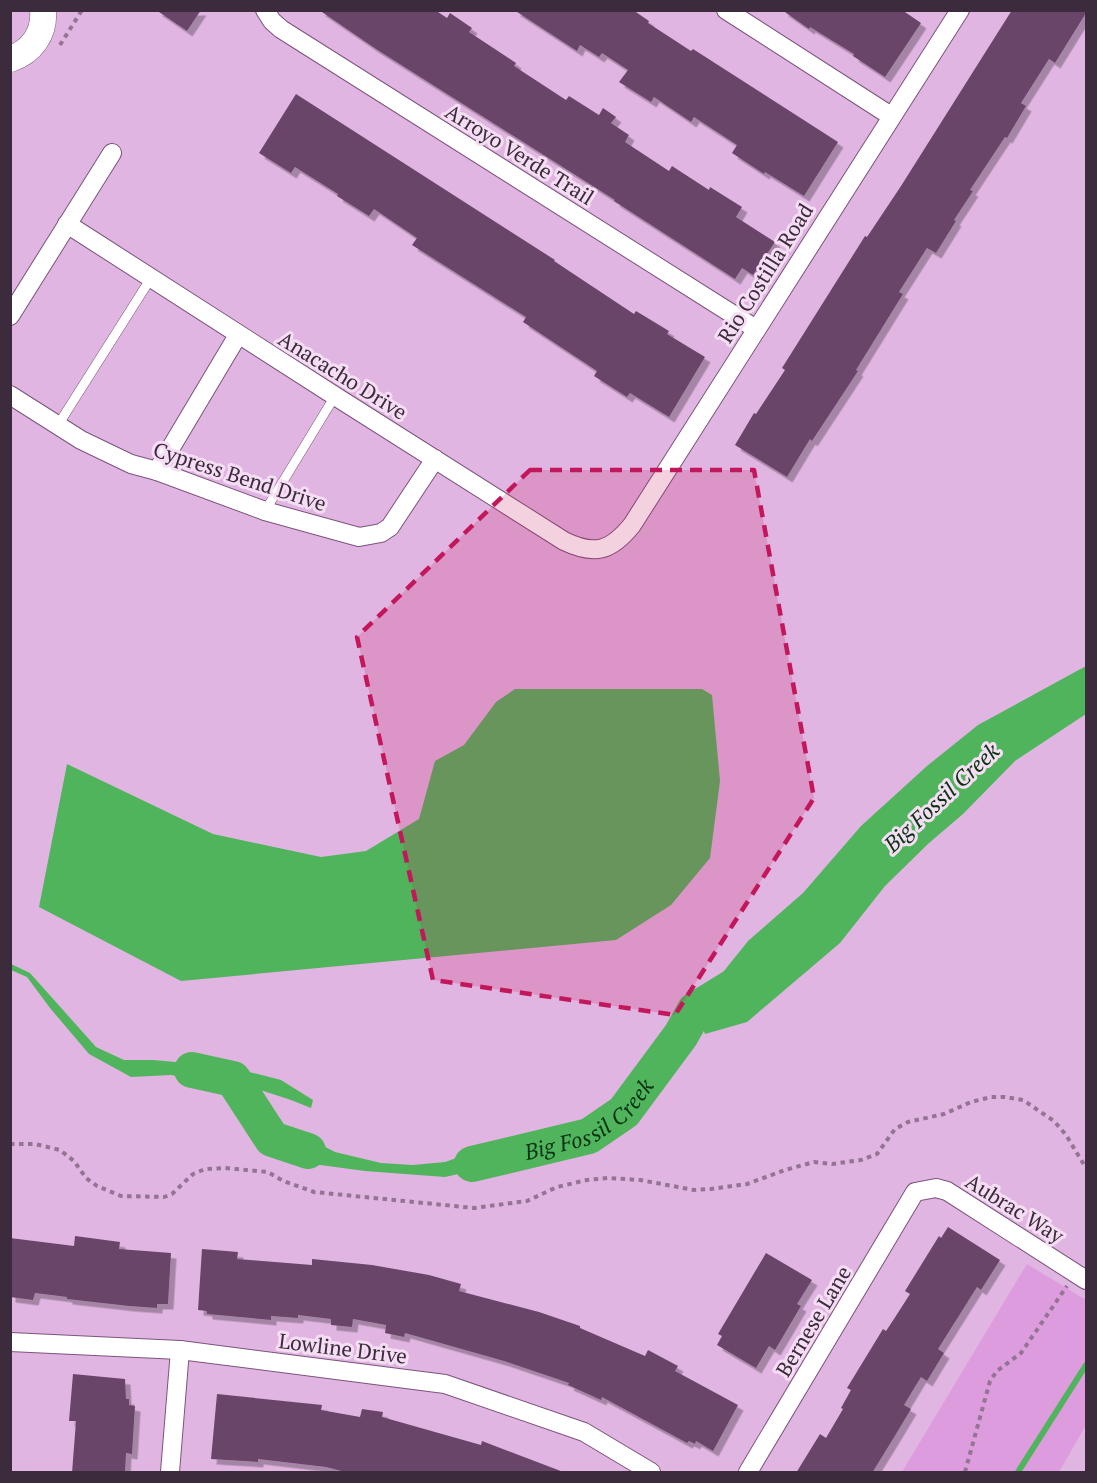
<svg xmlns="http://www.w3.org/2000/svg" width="1097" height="1483" font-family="'PT Serif',serif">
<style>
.green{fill:#dc9cdd}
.water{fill:#50b45d}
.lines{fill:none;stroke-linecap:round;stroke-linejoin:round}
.stream{stroke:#50b45d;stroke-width:6}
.river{stroke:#50b45d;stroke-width:36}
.building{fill:#6b456b;filter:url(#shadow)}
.lane-casing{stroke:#7b547c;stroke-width:10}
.street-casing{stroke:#7b547c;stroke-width:20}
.secondary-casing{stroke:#7b547c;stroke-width:27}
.path{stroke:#937493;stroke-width:4;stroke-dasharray:4.5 4.5;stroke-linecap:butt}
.lane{stroke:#fff;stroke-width:9}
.street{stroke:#fff;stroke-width:18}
.secondary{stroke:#fff;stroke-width:26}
.marked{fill:#c2185b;fill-opacity:0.2;stroke:#c2185b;stroke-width:4.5;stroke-dasharray:12 8;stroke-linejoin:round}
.labels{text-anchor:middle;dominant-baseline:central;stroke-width:6;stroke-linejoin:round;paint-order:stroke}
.street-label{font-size:21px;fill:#3c2b3c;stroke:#f5def4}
.water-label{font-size:22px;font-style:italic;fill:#0a3311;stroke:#f5def4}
</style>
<defs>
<filter id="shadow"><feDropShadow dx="5.5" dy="5.5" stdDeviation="0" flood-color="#0004"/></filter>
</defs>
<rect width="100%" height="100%" fill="#e1b5e1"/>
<polygon class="green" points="1027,1264 1086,1300 1086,1425 1059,1472 902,1472"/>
<g class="water">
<polygon points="1086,666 1086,714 1015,761 963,814 929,843 885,886 840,943 747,1022 705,1034 700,1022 716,981 748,941 803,893 861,826 927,766 978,725"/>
<polygon points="515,689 702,689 712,695 720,781 710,858 671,905 616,940 181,981 39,907 67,764 213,834 321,857 366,851 419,819 435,761 464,745 496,702"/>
<polygon points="11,964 30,973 96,1047 124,1060 153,1060 230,1067 281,1080 313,1100 311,1108 291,1100 245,1085 205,1082 171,1075 131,1077 89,1054 50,1008 27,977 11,970"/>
<polygon points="256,1130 298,1133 335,1152 381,1163 413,1165 445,1162 473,1152 497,1148 520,1152 516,1161 445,1177 365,1171 313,1164 266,1146"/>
</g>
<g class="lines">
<polyline class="stream" points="1018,1472 1086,1365"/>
<g class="river">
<polyline points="192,1070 233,1079 272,1139 308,1151"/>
<path id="s1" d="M472,1164L589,1136L624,1112L681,1035L695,1010L739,983L747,976"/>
</g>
</g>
<g class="building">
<polygon points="156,10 201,10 187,31"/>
<polygon points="319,10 435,10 447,18 450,13 472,28 469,32 516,63 514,66 566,100 569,96 599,115 603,108 616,117 611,123 629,135 625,142 669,171 672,166 709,190 710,187 742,207 736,217 775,242 753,275 742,268 735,279 614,201 615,200 376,49"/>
<polygon points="514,10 633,10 649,21 648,23 691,51 693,49 838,142 804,196 765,172 764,174 732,153 737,145 694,117 691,122 654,97 651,102 619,82 628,70 602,53 599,57 580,45 577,51"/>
<polygon points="782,10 902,10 921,23 885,77 853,56 854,54 810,27 809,29"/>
<polygon points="1012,10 1086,10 1086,13 1055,63 1049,59 1021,103 1026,106 1007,138 1005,137 970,190 973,191 954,220 956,221 936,253 927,248 899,292 903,294 856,370 858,371 812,441 810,439 787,477 735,445 754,413 756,414 785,370 782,368 865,236 867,237 901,186"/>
<polygon points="296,94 555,260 554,261 634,314 636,311 669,331 667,334 705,357 669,417 630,393 627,397 594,376 597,371 523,322 526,317 412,245 417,238 374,209 369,216 337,196 338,194 295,167 291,173 259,153"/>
<polygon points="948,1227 1000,1260 981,1290 977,1287 938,1349 944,1353 927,1381 921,1377 904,1405 911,1409 893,1439 872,1473 796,1473 820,1434 826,1438 843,1409 841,1408 851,1390 847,1388 883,1329 886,1331 892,1322 910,1294 905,1291 939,1236 941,1238"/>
<polygon points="75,1236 120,1242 119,1249 171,1253 168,1304 157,1304 157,1308 129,1306 67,1299 67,1297 35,1293 33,1300 10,1297 10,1238 74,1246"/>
<polygon points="202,1249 238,1252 237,1259 312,1265 312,1259 372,1265 429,1275 461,1284 459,1291 539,1312 580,1326 580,1328 645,1356 648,1350 678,1366 675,1371 738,1405 713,1451 696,1441 695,1444 689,1441 687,1443 602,1397 601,1400 568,1385 569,1383 504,1361 405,1333 404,1337 385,1333 386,1325 353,1319 352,1327 331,1325 331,1319 298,1315 298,1318 271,1316 271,1320 207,1314 207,1311 198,1310"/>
<polygon points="766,1253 812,1280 797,1304 801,1306 775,1350 769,1346 756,1368 717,1345 722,1336 718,1334"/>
<polygon points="73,1374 125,1379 126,1399 129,1399 129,1405 135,1406 132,1454 126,1453 125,1473 72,1473 76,1421 69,1421"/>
<polygon points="217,1394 322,1405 321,1410 360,1417 362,1409 383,1412 382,1417 481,1445 482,1441 566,1473 349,1473 326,1467 258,1459 258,1462 211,1459"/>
</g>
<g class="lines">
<defs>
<g id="lane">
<polyline points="58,425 151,278"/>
<polyline points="265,511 335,396"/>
</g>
<g id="street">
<polyline points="265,10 272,21 281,29 756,329"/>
<polyline points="726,10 891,116"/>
<path d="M67,224L335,396L564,541C595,556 611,551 632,525L960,10"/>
<polyline points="10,316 112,153"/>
<polyline points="10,395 81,440 131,464 157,471 265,511 359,537 381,533 390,527 435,459"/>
<polyline points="157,471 238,335"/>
<polyline points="10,1342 180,1350 445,1384 584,1432 651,1472"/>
<polyline points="170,1472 180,1350"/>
<polyline points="748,1472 915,1192 936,1188 947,1191 1086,1280"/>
</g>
<path id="secondary" d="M10,59C32,52 45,33 43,10"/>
</defs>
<use href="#lane" class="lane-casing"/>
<use href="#street" class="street-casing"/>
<use href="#secondary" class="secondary-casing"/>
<g class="path">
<polyline points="60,45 82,10"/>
<polyline points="10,1144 35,1144 60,1150 74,1161 86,1178 97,1186 121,1196 164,1197 172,1194 193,1174 205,1169 225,1168 268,1172 283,1181 314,1192 474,1208 527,1201 557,1187 587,1180 608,1178 640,1180 694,1190 711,1189 747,1184 785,1170 814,1162 832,1164 861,1160 877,1154 895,1129 908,1122 944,1114 971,1102 991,1097 1005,1097 1023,1100 1054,1121 1066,1135 1086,1168"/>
<polyline points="965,1472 990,1381 997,1371 1021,1353 1067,1286"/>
</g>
<use href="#lane" class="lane"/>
<use href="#street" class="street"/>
<use href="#secondary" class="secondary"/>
</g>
<path class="marked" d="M530,470H754L814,798L675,1015L433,980L357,637Z"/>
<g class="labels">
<g class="street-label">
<text transform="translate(520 154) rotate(32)">Arroyo Verde Trail</text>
<text transform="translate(765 273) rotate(-58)">Rio Costilla Road</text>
<text transform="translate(343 375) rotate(32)">Anacacho Drive</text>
<text transform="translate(240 476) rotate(18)">Cypress Bend Drive</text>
<text transform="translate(1015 1208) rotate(32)">Aubrac Way</text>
<text transform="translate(813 1321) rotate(-59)">Bernese Lane</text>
<text transform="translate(343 1348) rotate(7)">Lowline Drive</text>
</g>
<g class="water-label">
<text transform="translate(941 797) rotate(-43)">Big Fossil Creek</text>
<text stroke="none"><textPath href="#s1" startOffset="128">Big Fossil Creek</textPath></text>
</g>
</g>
<rect width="1097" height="1483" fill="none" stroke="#3c2b3c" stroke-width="24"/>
</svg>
